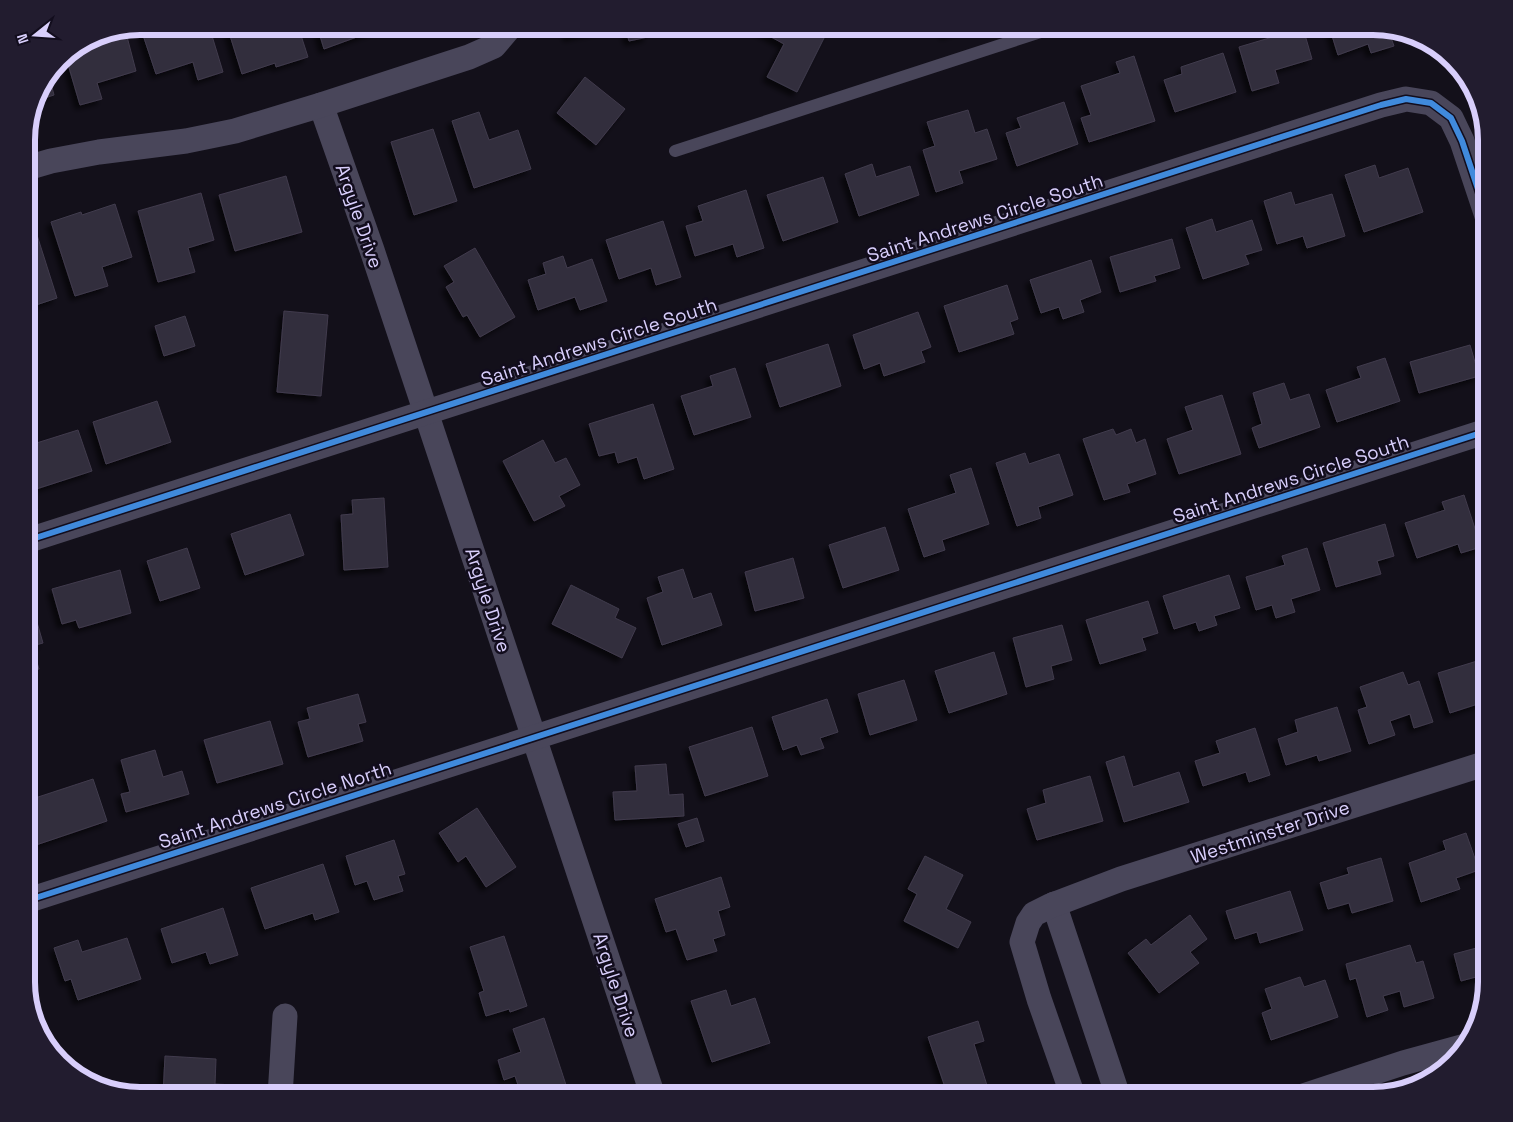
<svg xmlns="http://www.w3.org/2000/svg" width="1513" height="1122" font-family="'Space Grotesk',sans-serif">
<style>
.building{fill:#322e3c;stroke:#413b4d;filter:url(#shadow)}
.lines{fill:none;stroke-linecap:round;stroke-linejoin:round}
.lane{stroke:#49465a;stroke-width:12}
.street{stroke:#49465a;stroke-width:25}
.cycleway-casing{stroke:#120d1d;stroke-width:9}
.cycleway{stroke:#408adc;stroke-width:6}
.labels{text-anchor:middle;dominant-baseline:central;stroke-width:5;stroke-linejoin:round;paint-order:stroke}
.street-label{font-size:19px;fill:#d8cefb;stroke:#120d1d}
.rim{fill:none;stroke:#d8cefb;stroke-width:6}
</style>
<defs>
<filter id="shadow"><feDropShadow dx="-4.5" dy="4.5" stdDeviation="2.5" flood-color="#0009"/></filter>
</defs>
<rect width="100%" height="100%" fill="#13101a"/>
<g class="building">
<polygon points="160,26 209,26 223,72 198,80 193,62 156,74 142,32"/>
<polygon points="227,26 298,26 308,57 276,67 275,63 242,74"/>
<polygon points="317,26 375,26 376,30 324,49"/>
<polygon points="566,26 619,26 568,37"/>
<polygon points="625,26 646,26 648,37 629,41"/>
<polygon points="751,26 830,26 797,92 767,77 784,44"/>
<polygon points="942,26 970,26 945,35"/>
<polygon points="1329,26 1373,26 1389,32 1394,46 1371,53 1368,44 1338,55"/>
<polygon points="1303,28 1312,59 1275,70 1279,83 1252,91 1239,47"/>
<polygon points="125,29 136,71 97,83 102,99 80,105 65,54 90,39"/>
<polygon points="1223,53 1236,92 1175,112 1164,80 1182,74 1181,67"/>
<polygon points="1134,56 1155,121 1089,142 1081,118 1091,115 1081,86 1120,73 1116,62"/>
<polygon points="49,76 54,95 35,101 38,90"/>
<polygon points="585,77 625,109 596,145 557,113"/>
<polygon points="1064,102 1078,144 1017,166 1006,133 1021,128 1017,118"/>
<polygon points="968,110 975,133 987,129 997,159 959,171 963,183 936,192 923,150 935,146 927,122"/>
<polygon points="479,112 489,140 518,130 531,169 474,188 452,121"/>
<polygon points="433,129 457,201 414,215 391,142"/>
<polygon points="872,164 876,177 910,166 919,195 859,216 845,174"/>
<polygon points="1375,165 1379,178 1408,168 1423,212 1364,232 1345,175"/>
<polygon points="286,176 302,232 235,251 219,195"/>
<polygon points="823,177 838,222 783,241 767,195"/>
<polygon points="746,190 764,248 737,257 733,244 695,256 686,226 703,221 698,206"/>
<polygon points="1291,192 1295,205 1332,194 1345,236 1307,248 1303,236 1277,244 1264,201"/>
<polygon points="201,193 214,240 188,248 195,272 158,282 138,211"/>
<polygon points="115,204 132,257 102,267 108,286 75,296 51,222 81,212 82,215"/>
<polygon points="1212,219 1216,232 1252,220 1262,250 1245,255 1249,264 1203,279 1186,228"/>
<polygon points="663,221 681,277 656,285 651,268 619,279 606,240"/>
<polygon points="37,235 57,298 27,308 27,238"/>
<polygon points="1172,239 1180,268 1154,276 1156,281 1120,292 1110,257"/>
<polygon points="475,248 515,317 480,337 467,315 463,317 446,287 454,282 444,266"/>
<polygon points="563,256 567,268 592,259 607,301 580,310 575,297 538,310 528,280 546,274 543,263"/>
<polygon points="1091,260 1101,292 1080,300 1084,312 1063,319 1059,307 1041,313 1030,280"/>
<polygon points="1007,285 1018,319 1010,322 1014,334 959,352 944,306"/>
<polygon points="284,311 328,315 321,396 277,392"/>
<polygon points="918,312 931,347 921,351 925,362 884,376 880,363 864,369 853,335"/>
<polygon points="185,316 195,346 164,356 155,326"/>
<polygon points="828,344 841,386 780,407 766,364"/>
<polygon points="1470,345 1479,376 1419,393 1410,362"/>
<polygon points="1385,358 1400,401 1337,422 1326,390 1361,378 1357,367"/>
<polygon points="735,368 751,417 694,435 681,396 713,386 710,376"/>
<polygon points="1284,383 1290,400 1309,394 1320,427 1259,448 1252,428 1262,424 1253,393"/>
<polygon points="1222,395 1241,454 1179,474 1167,439 1193,430 1185,407"/>
<polygon points="157,401 171,442 106,464 93,422"/>
<polygon points="653,404 674,469 644,479 637,457 618,463 615,452 599,456 589,424"/>
<polygon points="1113,429 1116,435 1131,429 1136,443 1145,439 1156,474 1127,484 1130,492 1104,500 1083,439"/>
<polygon points="78,430 92,471 27,492 27,446"/>
<polygon points="543,440 555,463 566,458 580,485 559,496 565,506 534,521 503,461"/>
<polygon points="1025,453 1029,464 1059,454 1073,495 1038,507 1041,518 1017,526 996,463"/>
<polygon points="971,468 989,524 942,540 945,550 924,557 908,509 956,493 950,475"/>
<polygon points="1464,495 1481,547 1461,553 1458,544 1417,558 1405,523 1445,510 1442,502"/>
<polygon points="384,498 388,567 344,570 341,515 353,514 352,500"/>
<polygon points="290,514 304,555 245,575 231,534"/>
<polygon points="1385,524 1394,556 1377,561 1381,574 1336,587 1323,543"/>
<polygon points="885,527 899,570 843,588 829,545"/>
<polygon points="187,548 200,588 160,601 147,561"/>
<polygon points="1307,548 1320,590 1291,599 1295,612 1276,618 1272,605 1256,610 1246,577 1285,565 1282,556"/>
<polygon points="793,558 804,598 755,611 745,572"/>
<polygon points="683,569 693,599 711,593 722,625 662,645 647,598 663,592 658,577"/>
<polygon points="120,570 131,613 79,628 76,620 62,624 52,589"/>
<polygon points="1229,575 1240,608 1214,616 1217,625 1199,631 1196,622 1174,629 1163,596"/>
<polygon points="571,585 619,609 615,618 636,628 622,658 552,624"/>
<polygon points="1148,601 1158,633 1142,638 1146,650 1100,664 1086,620"/>
<polygon points="34,612 43,643 32,646 39,669 26,673 26,614"/>
<polygon points="1062,625 1072,660 1051,666 1054,679 1026,687 1013,638"/>
<polygon points="994,652 1007,694 949,713 935,671"/>
<polygon points="1487,658 1487,701 1450,713 1438,673"/>
<polygon points="1403,672 1408,685 1419,681 1433,722 1414,728 1410,714 1390,721 1395,735 1369,744 1358,710 1367,707 1360,687"/>
<polygon points="904,680 917,720 870,735 858,694"/>
<polygon points="358,694 366,722 358,724 363,741 308,757 298,722 310,719 307,708"/>
<polygon points="827,699 838,732 820,738 824,748 801,755 797,745 783,750 772,717"/>
<polygon points="1337,707 1351,751 1319,761 1317,755 1286,765 1278,739 1298,732 1295,720"/>
<polygon points="270,721 283,764 217,783 204,740"/>
<polygon points="752,727 768,776 705,796 689,747"/>
<polygon points="1255,728 1270,775 1249,782 1246,772 1203,786 1195,761 1220,753 1216,741"/>
<polygon points="155,750 163,777 182,771 189,794 126,812 121,794 130,792 121,760"/>
<polygon points="1124,756 1133,787 1179,772 1189,802 1124,822 1106,762"/>
<polygon points="666,764 669,795 683,794 684,816 615,820 613,792 637,791 635,766"/>
<polygon points="1090,776 1103,821 1037,840 1027,809 1046,803 1043,790"/>
<polygon points="93,779 107,821 36,845 26,816 26,801"/>
<polygon points="477,808 516,867 486,887 466,856 458,862 439,833"/>
<polygon points="697,818 704,841 686,847 678,824"/>
<polygon points="1466,833 1479,870 1456,878 1460,889 1421,902 1409,863 1446,850 1443,841"/>
<polygon points="394,840 405,874 398,876 403,891 374,900 367,881 355,885 346,856"/>
<polygon points="925,856 963,875 946,909 971,922 958,948 904,921 917,894 908,889"/>
<polygon points="1381,858 1393,901 1352,913 1349,903 1328,909 1320,883 1349,874 1347,868"/>
<polygon points="323,864 339,912 315,920 313,913 265,929 251,888"/>
<polygon points="721,877 730,907 718,911 725,935 713,939 717,951 687,960 676,929 666,932 655,899"/>
<polygon points="1290,891 1303,930 1260,943 1257,932 1235,939 1226,911"/>
<polygon points="223,908 238,955 210,964 206,952 172,963 161,929"/>
<polygon points="1190,915 1207,939 1190,952 1199,963 1159,993 1128,953 1146,939 1151,945"/>
<polygon points="1487,934 1487,974 1461,981 1454,954 1484,946 1481,936"/>
<polygon points="504,936 527,1006 510,1012 509,1009 486,1016 479,993 484,991 470,947"/>
<polygon points="127,938 141,979 78,1000 71,979 65,981 54,948 78,940 82,952"/>
<polygon points="1410,945 1416,963 1423,961 1434,998 1404,1007 1400,991 1383,996 1388,1010 1367,1017 1356,978 1350,980 1346,964"/>
<polygon points="26,972 37,1002 31,1004 26,989"/>
<polygon points="1300,977 1304,987 1325,980 1338,1017 1271,1040 1262,1013 1272,1009 1265,989"/>
<polygon points="726,990 731,1006 755,998 770,1043 712,1062 691,1001"/>
<polygon points="544,1018 569,1094 563,1096 522,1096 515,1076 504,1080 498,1060 521,1052 513,1029"/>
<polygon points="978,1021 984,1041 974,1044 990,1095 948,1096 928,1037"/>
<polygon points="165,1056 216,1059 215,1084 235,1085 235,1096 163,1096"/>
<polygon points="770,1087 773,1096 743,1096"/>
</g>
<g class="lines">
<polyline class="lane" points="675,151 1059,26"/>
<g class="street">
<polyline points="321,105 372,250 653,1096"/>
<polyline points="27,168 51,161 99,152 186,141 235,131 321,105 469,57 494,46 511,26"/>
<polyline points="26,541 1381,105 1406,99 1431,103 1451,118 1462,141 1487,216"/>
<polyline points="26,901 1487,431"/>
<polyline points="1054,904 1118,1096"/>
<polyline points="280,1096 285,1016"/>
<polyline points="1073,1096 1039,999 1022,942 1028,923 1034,914 1050,906 1121,879 1487,763"/>
<polyline points="1303,1096 1403,1063 1465,1046"/>
</g>
<defs>
<g id="cycleway">
<polyline points="26,541 1381,105 1406,99 1431,103 1451,118 1462,141 1487,216"/>
<polyline points="26,901 1487,431"/>
</g>
</defs>
<use href="#cycleway" class="cycleway-casing"/>
<use href="#cycleway" class="cycleway"/>
</g>
<g class="labels">
<g class="street-label">
<text transform="translate(359 216) rotate(71)">Argyle Drive</text>
<text transform="translate(985 218) rotate(-18)">Saint Andrews Circle South</text>
<text transform="translate(599 342) rotate(-18)">Saint Andrews Circle South</text>
<text transform="translate(1291 479) rotate(-18)">Saint Andrews Circle South</text>
<text transform="translate(488 600) rotate(72)">Argyle Drive</text>
<text transform="translate(275 805) rotate(-18)">Saint Andrews Circle North</text>
<text transform="translate(1270 832) rotate(-18)">Westminster Drive</text>
<text transform="translate(616 985) rotate(72)">Argyle Drive</text>
</g>
</g>
<path d="M0 0H1513V1122H0ZM140 35H1373A105 105 0 0 1 1478 140V982A105 105 0 0 1 1373 1087H140A105 105 0 0 1 35 982V140A105 105 0 0 1 140 35Z" fill="#221c2f" fill-rule="evenodd"/>
<path class="rim" d="M140 35H1373A105 105 0 0 1 1478 140V982A105 105 0 0 1 1373 1087H140A105 105 0 0 1 35 982V140A105 105 0 0 1 140 35Z"/>
<g transform="translate(35 35) rotate(253)" stroke="#120d1d" stroke-width="4" paint-order="stroke">
<path d="M0-4L9 19L0 12L-9 19Z" fill="#d8cefb"/>
<text y="-8" font-size="14" font-weight="bold" text-anchor="middle" fill="#d8cefb">N</text>
</g>
</svg>
